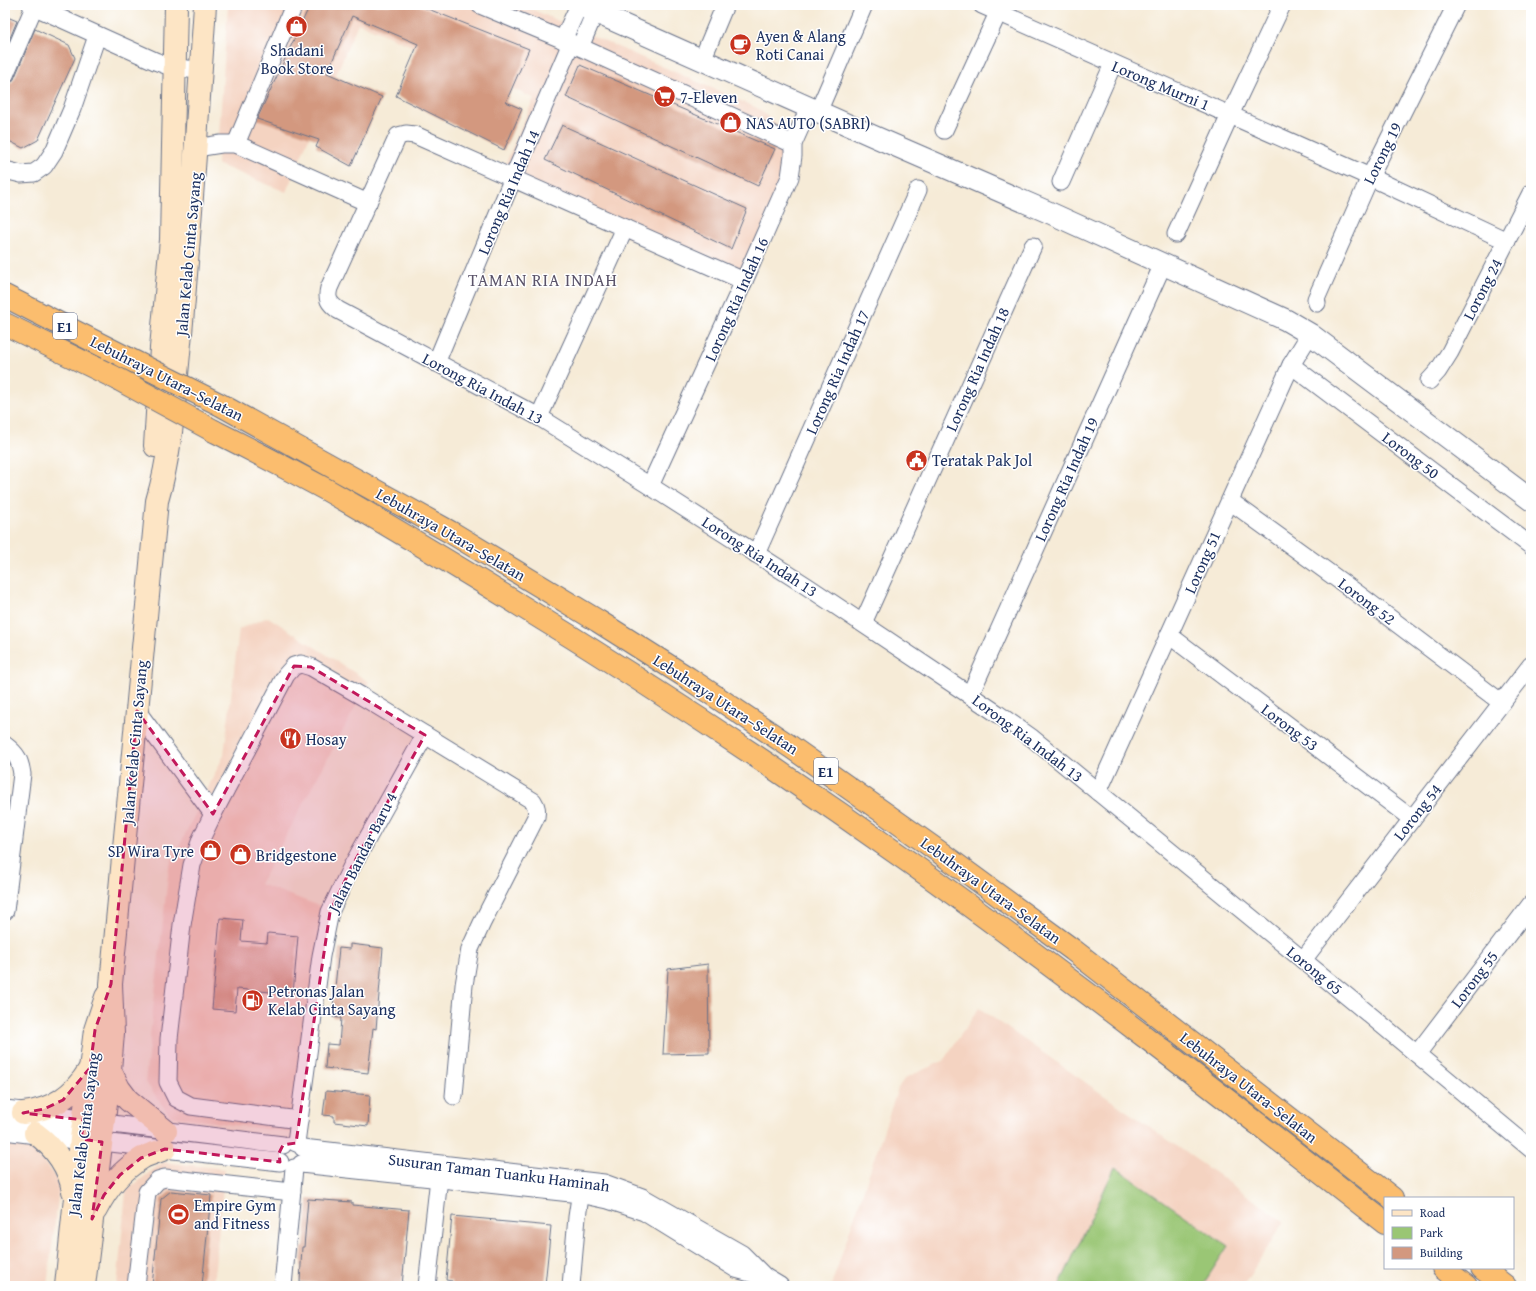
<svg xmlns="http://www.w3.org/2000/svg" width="1536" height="1291" font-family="'Gentium Book Plus',serif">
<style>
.built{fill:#f4d3c1}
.green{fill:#9ac674;stroke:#5a7a69}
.building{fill:#d3987f}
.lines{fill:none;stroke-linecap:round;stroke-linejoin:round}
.minor-casing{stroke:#687188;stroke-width:19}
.tertiary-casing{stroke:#687188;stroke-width:23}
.secondary-casing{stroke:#687188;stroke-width:24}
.motorway-casing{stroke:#687188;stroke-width:24}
.minor{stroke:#fff;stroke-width:17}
.tertiary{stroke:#fff;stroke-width:21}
.secondary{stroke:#fde5c5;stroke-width:22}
.motorway{stroke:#fbbd6e;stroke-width:22}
.motorway-bridge-casing{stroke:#687188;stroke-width:24;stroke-linecap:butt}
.motorway-bridge{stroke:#fbbd6e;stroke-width:22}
.marked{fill:#c2185b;fill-opacity:0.2;stroke:#c2185b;stroke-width:3;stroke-dasharray:8 5;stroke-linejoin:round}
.labels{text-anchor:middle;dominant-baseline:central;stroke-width:3;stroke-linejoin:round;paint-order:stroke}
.shield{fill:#fff;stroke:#5f6d8e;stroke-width:1}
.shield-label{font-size:15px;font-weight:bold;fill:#1b2f5e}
.poi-label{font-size:16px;fill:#1b2f5e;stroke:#fff;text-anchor:start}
.street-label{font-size:16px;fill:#1b2f5e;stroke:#fff}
.neighbourhood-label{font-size:17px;letter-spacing:1px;fill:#5b546a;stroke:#fff}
</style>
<rect width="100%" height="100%" fill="#fff"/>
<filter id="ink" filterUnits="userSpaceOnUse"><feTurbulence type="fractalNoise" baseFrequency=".025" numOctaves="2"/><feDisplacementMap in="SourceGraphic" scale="8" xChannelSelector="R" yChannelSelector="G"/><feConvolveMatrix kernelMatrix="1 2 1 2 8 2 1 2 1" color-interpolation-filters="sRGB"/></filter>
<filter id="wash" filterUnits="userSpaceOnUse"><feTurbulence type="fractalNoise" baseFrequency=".012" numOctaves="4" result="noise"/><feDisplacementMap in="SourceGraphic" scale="16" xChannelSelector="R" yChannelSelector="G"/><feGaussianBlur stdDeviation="0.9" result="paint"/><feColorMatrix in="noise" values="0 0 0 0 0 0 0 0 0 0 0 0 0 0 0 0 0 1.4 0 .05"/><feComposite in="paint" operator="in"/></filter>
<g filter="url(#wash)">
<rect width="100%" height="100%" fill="#f6ebd7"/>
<g class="built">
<polygon points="228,5 522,5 757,108 780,127 785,177 738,285 498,181 534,98 358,23 286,192 217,164"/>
<polygon points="268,617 369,682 260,884 325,908 291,1133 170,1116 145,1081 169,867 224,755 239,629"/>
<polygon points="979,1008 1284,1221 1243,1286 831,1286 898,1088 905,1078 943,1061"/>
<polygon points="5,1142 31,1145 60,1183 47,1286 5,1286"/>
<polygon points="163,1162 225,1169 213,1286 117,1286 126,1191"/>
</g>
<polygon class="green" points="1115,1167 1228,1246 1202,1286 1059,1286"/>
<g id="blocks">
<g class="building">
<polygon points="310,5 418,5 529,49 506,102 522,109 504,150 396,96 418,44 352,16 327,73 382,97 351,166 316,147 319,140 257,119"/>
<polygon points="5,16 17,21 5,50"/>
<polygon points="35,29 69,45 75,58 38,140 23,148 5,139 5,85 11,83 14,79"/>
<polygon points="580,65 775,149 758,186 566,97"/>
<polygon points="562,125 747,209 731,249 545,160"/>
<polygon points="220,918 243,920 241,941 267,943 268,933 298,936 293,994 237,989 235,1011 212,1009"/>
<polygon points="350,944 383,948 376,1029 373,1028 368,1073 325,1068 327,1044 339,1045 341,1018 332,1017 339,948 350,949"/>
<polygon points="708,964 709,1053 663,1054 668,969"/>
<polygon points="326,1091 370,1095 368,1126 334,1122 334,1116 323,1115"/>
<polygon points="171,1191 211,1195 202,1286 152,1286 161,1199"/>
<polygon points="308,1199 352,1202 352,1205 409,1210 402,1286 358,1286 300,1282 302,1247 304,1247"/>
<polygon points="452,1216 496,1220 496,1221 551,1226 545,1285 539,1284 539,1286 452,1286 452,1281 446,1280"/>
</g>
</g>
</g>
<g filter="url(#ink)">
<use href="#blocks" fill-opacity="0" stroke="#687188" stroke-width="1"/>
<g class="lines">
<defs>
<g id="minor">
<polyline points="31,5 155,61 174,68 201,70"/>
<polyline points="480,5 571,43 793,144"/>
<polyline points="982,5 1370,177 1507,241"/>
<polyline points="563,40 579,5"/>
<polyline points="580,47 595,12"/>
<polyline points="702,60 725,5"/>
<polyline points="5,75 34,7"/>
<polyline points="818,112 864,5"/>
<polyline points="944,130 998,13"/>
<polyline points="236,144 294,5"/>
<polyline points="196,148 221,144 236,144 368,203"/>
<polyline points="5,170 21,174 34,173 44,166 54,151 72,109 97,36"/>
<polyline points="1061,182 1113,64"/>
<polyline points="1176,234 1230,115 1282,5"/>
<path d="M744,281L415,135L406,134L398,136L329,288C326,299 329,303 338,310L539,417L650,486L808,587L998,714L1032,738L1098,792L1359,1006L1531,1149"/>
<polyline points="1317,303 1316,299 1370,177 1456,5"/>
<polyline points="436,363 513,178 571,43"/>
<polyline points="1291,365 1531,546"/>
<polyline points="1429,381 1438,371 1450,352 1531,193"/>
<polyline points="539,417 625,228"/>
<polyline points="650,486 744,281 790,177 793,156 793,144 809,108"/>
<polyline points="1230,501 1358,594 1502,703"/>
<polyline points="756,554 918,190"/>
<polyline points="863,623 1033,246"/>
<polyline points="1169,635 1412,819"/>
<polyline points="970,695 1163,264"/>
<polyline points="137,711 213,814"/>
<path d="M5,745C17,754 20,760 22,774L5,911"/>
<polyline points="1098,792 1291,365 1310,334"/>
<polyline points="1303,960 1531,665"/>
<polyline points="1417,1054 1531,904"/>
<path d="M299,1120L191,1106L176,1098L168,1082L169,1039L182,925L192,865L201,839L213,814L286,675L294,666L301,664L311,667L363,697L533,801C537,807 537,810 536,817L482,923L470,949L464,985L454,1096"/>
<polyline points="104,1123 283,1145"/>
<polyline points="102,1142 280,1162"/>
<polyline points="296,1143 321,956 330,912 351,868 425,735"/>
<polyline points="303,1148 604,1183 642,1197 742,1254 764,1276"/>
<polyline points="301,1164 580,1194 608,1200 644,1212 736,1269 765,1277 780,1286"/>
<polyline points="136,1286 147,1192 158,1180 165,1178 292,1192"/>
<polyline points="283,1286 294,1168"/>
<polyline points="427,1286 440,1169"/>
<polyline points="571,1286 577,1217 582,1184"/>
</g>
<g id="tertiary">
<polyline points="579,5 873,136 1048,212 1286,320 1310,334 1531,500"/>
<polyline points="5,1111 100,1122"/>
<polyline points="5,1129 98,1141"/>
</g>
<g id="secondary">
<polyline points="155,446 161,348 171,240 176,5"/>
<polyline points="110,1070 119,1088 128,1100 166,1131"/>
<path d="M23,1113C53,1110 74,1095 89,1070"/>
<path d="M35,1133C54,1147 69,1167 73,1191"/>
<path d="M96,1210C106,1190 122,1170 142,1158C149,1154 158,1152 165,1149"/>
<polyline points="66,1286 81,1139 95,1030 106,997"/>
<path d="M84,1286L110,1070L113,1033L111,984L157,501C173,447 175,389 181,333C191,224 198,115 205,5"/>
</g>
<g id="motorway">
<polyline points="5,296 125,357"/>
<polyline points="5,324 118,379"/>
<polyline points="219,404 452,533 598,621 688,678 791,747 938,851 1073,950 1392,1198"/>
<path d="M214,431C252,450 290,470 327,490C387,524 446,560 505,596C643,680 777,768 909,862C1071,978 1228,1100 1385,1223"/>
<polyline points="1443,1268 1466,1286"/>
<polyline points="1482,1268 1505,1286"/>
</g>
</defs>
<use href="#minor" class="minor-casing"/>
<use href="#tertiary" class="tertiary-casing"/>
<use href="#secondary" class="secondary-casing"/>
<use href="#motorway" class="motorway-casing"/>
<use href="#minor" class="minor"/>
<use href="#tertiary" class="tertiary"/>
<use href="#secondary" class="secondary"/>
<use href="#motorway" class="motorway"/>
<defs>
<g id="motorway-bridge">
<polyline points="125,357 219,404"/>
<polyline points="118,379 214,431"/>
</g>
</defs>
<use href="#motorway-bridge" class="motorway-bridge-casing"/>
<use href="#motorway-bridge" class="motorway-bridge"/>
</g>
</g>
<path class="marked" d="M294,666L311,667L425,735L351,868L330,912L296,1143L283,1145L279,1153L280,1162L165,1149L141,1158L120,1175L104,1195L92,1219L102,1142L81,1139L84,1120L23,1113L44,1109L63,1100L90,1068L95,1030L111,984L137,711L213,814Z"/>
<defs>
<symbol id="shop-disc" viewBox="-11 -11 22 22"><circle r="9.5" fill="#c8321e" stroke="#fff"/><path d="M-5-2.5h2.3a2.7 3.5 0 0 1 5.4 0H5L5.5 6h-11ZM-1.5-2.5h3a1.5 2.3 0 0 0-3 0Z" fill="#fff"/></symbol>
<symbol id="cafe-disc" viewBox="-11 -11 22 22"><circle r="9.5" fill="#c8321e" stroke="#fff"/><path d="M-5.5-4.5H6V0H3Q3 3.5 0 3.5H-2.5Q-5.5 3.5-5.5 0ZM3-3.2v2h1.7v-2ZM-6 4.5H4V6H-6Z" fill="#fff"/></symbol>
<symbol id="supermarket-disc" viewBox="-11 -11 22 22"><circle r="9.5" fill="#c8321e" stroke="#fff"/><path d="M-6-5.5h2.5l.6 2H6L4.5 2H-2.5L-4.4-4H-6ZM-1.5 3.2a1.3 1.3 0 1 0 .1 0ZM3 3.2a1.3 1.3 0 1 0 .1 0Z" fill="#fff"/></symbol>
<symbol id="civic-disc" viewBox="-11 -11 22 22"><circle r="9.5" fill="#c8321e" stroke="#fff"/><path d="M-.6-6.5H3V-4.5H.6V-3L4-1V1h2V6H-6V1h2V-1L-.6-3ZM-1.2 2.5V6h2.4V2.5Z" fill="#fff"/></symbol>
<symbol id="restaurant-disc" viewBox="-11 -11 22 22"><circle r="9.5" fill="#c8321e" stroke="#fff"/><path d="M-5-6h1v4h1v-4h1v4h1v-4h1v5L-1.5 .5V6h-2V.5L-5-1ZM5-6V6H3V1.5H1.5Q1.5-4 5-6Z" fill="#fff"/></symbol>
<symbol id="fuel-disc" viewBox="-11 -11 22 22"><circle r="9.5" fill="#c8321e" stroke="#fff"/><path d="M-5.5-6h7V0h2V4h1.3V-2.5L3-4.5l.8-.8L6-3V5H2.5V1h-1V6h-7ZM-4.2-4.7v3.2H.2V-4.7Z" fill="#fff"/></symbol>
<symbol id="stadium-disc" viewBox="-11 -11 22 22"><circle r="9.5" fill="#c8321e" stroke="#fff"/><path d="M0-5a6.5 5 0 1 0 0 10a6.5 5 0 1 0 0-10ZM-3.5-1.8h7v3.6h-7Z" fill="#fff"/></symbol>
</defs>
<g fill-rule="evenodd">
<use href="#shop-disc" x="284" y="14" width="25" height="25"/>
<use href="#cafe-disc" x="728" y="32" width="25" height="25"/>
<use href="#supermarket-disc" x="652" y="84" width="25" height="25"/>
<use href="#shop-disc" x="718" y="110" width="25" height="25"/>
<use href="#civic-disc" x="904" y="448" width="25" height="25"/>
<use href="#restaurant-disc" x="278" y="726" width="25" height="25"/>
<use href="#shop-disc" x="198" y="838" width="25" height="25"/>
<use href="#shop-disc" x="228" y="842" width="25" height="25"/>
<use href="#fuel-disc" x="240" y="988" width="25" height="25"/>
<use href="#stadium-disc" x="166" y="1202" width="25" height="25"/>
</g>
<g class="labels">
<g class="shield">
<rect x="53" y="313" width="24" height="26" rx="3"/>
<rect x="814" y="758" width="24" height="26" rx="3"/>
</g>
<g class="shield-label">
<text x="65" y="326">E1</text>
<text x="826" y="771">E1</text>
</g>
<g class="poi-label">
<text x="756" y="36">Ayen &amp; Alang<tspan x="756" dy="18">Roti Canai</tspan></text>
<text x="297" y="50" text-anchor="middle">Shadani<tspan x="297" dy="18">Book Store</tspan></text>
<text x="680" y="97">7-Eleven</text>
<text x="746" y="123">NAS AUTO (SABRI)</text>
<text x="932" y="460">Teratak Pak Jol</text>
<text x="306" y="739">Hosay</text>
<text x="194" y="851" text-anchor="end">SP Wira Tyre</text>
<text x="256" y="855">Bridgestone</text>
<text x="268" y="991">Petronas Jalan<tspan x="268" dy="18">Kelab Cinta Sayang</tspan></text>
<text x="194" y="1205">Empire Gym<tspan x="194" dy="18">and Fitness</tspan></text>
</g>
<g class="street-label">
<text transform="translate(1161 85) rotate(23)">Lorong Murni 1</text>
<text transform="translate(1382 153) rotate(-64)">Lorong 19</text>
<text transform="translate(508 192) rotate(-67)">Lorong Ria Indah 14</text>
<text transform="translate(188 254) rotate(-85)">Jalan Kelab Cinta Sayang</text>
<text transform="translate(1482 289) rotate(-63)">Lorong 24</text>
<text transform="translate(736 299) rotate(-66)">Lorong Ria Indah 16</text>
<text transform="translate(977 369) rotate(-66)">Lorong Ria Indah 18</text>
<text transform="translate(837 372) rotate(-66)">Lorong Ria Indah 17</text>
<text transform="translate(167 378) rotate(27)">Lebuhraya Utara–Selatan</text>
<text transform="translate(483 388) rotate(28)">Lorong Ria Indah 13</text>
<text transform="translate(1411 455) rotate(37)">Lorong 50</text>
<text transform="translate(1066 479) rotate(-66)">Lorong Ria Indah 19</text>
<text transform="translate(451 534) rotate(30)">Lebuhraya Utara–Selatan</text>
<text transform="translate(760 556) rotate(33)">Lorong Ria Indah 13</text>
<text transform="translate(1202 562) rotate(-66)">Lorong 51</text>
<text transform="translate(1367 601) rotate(37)">Lorong 52</text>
<text transform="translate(726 704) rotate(33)">Lebuhraya Utara–Selatan</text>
<text transform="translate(1290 727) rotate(37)">Lorong 53</text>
<text transform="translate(1028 738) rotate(37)">Lorong Ria Indah 13</text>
<text transform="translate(134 742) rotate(-85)">Jalan Kelab Cinta Sayang</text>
<text transform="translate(1417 812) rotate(-52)">Lorong 54</text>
<text transform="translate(362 852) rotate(-63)">Jalan Bandar Baru 4</text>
<text transform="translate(991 890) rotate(36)">Lebuhraya Utara–Selatan</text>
<text transform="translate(1315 970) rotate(39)">Lorong 65</text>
<text transform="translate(1474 979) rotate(-53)">Lorong 55</text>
<text transform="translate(1249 1087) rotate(38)">Lebuhraya Utara–Selatan</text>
<text transform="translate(83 1134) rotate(-83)">Jalan Kelab Cinta Sayang</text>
<text transform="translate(499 1172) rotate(7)">Susuran Taman Tuanku Haminah</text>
</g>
<g class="neighbourhood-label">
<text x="543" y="279">TAMAN RIA INDAH</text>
</g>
</g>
<rect width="1536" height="1291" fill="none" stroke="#fff" stroke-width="20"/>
<rect x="1384" y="1197" width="130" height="72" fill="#ffffff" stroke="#a4acbf"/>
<rect x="1392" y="1210" width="20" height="6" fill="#fde5c5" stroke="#a4acbf"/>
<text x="1420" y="1217" font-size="12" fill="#1b2f5e">Road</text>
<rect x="1392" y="1227" width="20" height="12" fill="#9ac674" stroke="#a4acbf"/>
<text x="1420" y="1237" font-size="12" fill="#1b2f5e">Park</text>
<rect x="1392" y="1247" width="20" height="12" fill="#d3987f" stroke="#a4acbf"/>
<text x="1420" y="1257" font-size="12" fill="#1b2f5e">Building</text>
</svg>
